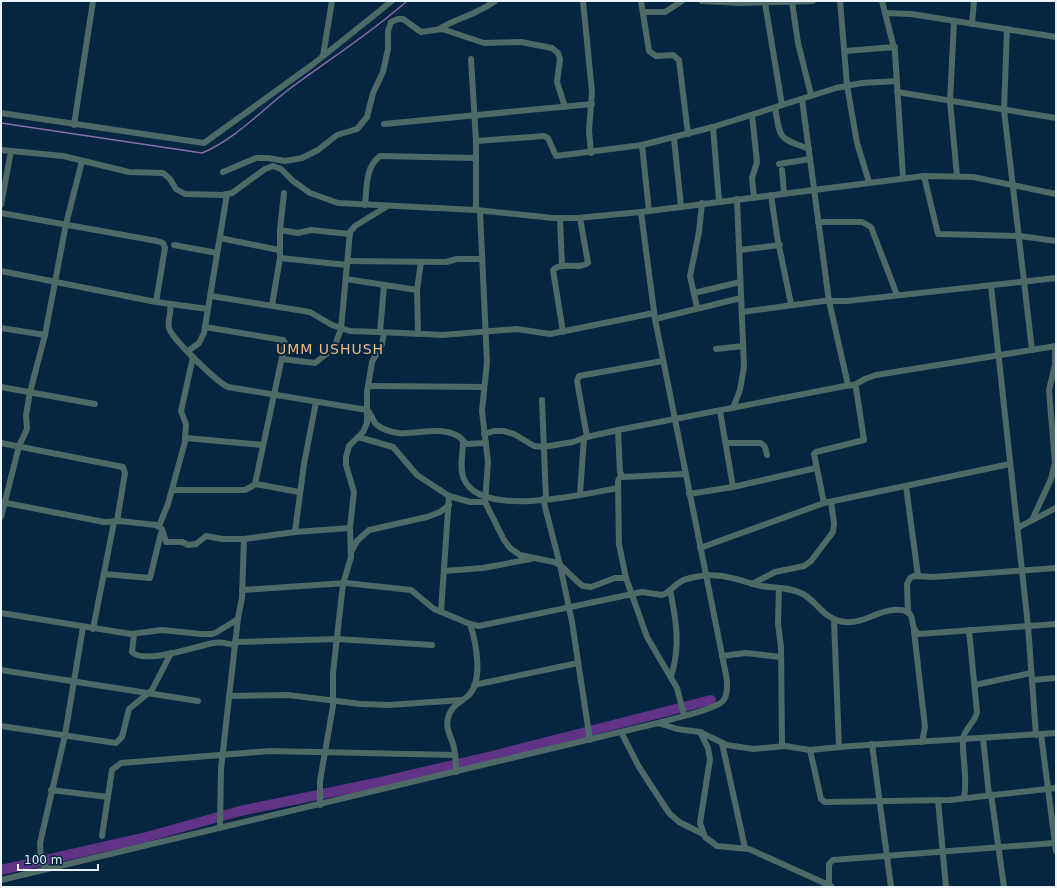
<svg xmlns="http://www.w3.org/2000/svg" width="1057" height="888" font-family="'DejaVu Sans',sans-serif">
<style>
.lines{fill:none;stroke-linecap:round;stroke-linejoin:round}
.stream{stroke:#896daa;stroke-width:1.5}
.river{stroke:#603387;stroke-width:10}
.minor{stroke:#4e6a66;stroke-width:6}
.labels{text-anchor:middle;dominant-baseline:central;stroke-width:4;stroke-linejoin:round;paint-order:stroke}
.quarter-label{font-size:14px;letter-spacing:1px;fill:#f2b97f;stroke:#052640}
</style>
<rect width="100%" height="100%" fill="#052640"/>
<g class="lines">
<path class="stream" d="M1,123L202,153C235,139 260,112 288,90C328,60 370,34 407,1"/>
<polyline class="river" points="1,870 143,838 240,811 376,783 492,756 711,700"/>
<g class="minor">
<polyline points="583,1 592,92 589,131 591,153"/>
<polyline points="641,1 649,51 656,56 673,55 679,60 688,134"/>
<polyline points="702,1 740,3 813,1"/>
<polyline points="840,1 847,85 857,143 869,182"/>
<polyline points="882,1 895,52 903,178"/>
<polyline points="792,2 798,43 811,95"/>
<polyline points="765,3 782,105"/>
<polyline points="643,12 665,12 682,1"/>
<polyline points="885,13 911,14 1056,37"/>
<polyline points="954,21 950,101 957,176"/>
<polyline points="972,24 974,1"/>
<path d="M439,29C457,18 478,14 495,1"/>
<polyline points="1007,29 1004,110 1032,350"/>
<polyline points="845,51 895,47"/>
<polyline points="323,56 332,1"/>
<polyline points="471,59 476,141 476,210"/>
<polyline points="897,92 1056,118"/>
<polyline points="802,99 829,301 848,385"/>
<path d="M775,108C781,141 778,137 809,149"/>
<polyline points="1,113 204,143 312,65 392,1"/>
<polyline points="752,115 757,162 752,178 754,197"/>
<polyline points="384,124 592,104"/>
<polyline points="74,125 93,1"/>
<polyline points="713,127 719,201"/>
<polyline points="674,138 681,206"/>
<polyline points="476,141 544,136 548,138 556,156 642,145 713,127 836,88 862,83 897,81"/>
<polyline points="642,145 649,211"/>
<polyline points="1,150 63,156 129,172 163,173 170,179 176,189 185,194 222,195 232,193 265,169 273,166 281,169 293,181 310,193 338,203 476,210 553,218 577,218 641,212 924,176 973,177 1056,194"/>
<polyline points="779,164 810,159"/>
<polyline points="782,170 784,193"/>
<polyline points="223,172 256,158 268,158 285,161 302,158 318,150 337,135 357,129 367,117 373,93 383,72 388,49 388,31 391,22 398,19 403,19 421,32 442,29 484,43 521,42 552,48 558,53 560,59 557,82 565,107"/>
<polyline points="924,176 938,234 1020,236 1056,241"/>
<polyline points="771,195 777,236 791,304"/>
<polyline points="1,205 11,151"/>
<path d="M365,205C367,188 365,167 380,156L476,158"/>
<polyline points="480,211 487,362 482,411 488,462 485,502 504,540 510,548 520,555 554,562 560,565 572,622 590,740"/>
<polyline points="1,213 157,241 163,243 165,248 156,302"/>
<polyline points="560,218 562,266"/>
<polyline points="818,222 862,222 871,227 897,295"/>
<polyline points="280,230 298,233 311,230 350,234"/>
<polyline points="220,238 279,250"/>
<polyline points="174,245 217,253"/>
<polyline points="739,250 780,245"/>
<polyline points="280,258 280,230 284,193"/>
<polyline points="348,261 446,262 457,259 482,259"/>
<polyline points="1,271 156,302 208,309"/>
<polyline points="346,279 417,290"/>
<polyline points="991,286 1028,626 1036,735"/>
<polyline points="694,293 740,282"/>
<polyline points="211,296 310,312 332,325 350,331 402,333 443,335 517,329 550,334 654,313"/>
<path d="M170,304C172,312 167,320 169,328C172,339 217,382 228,387L367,410C372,414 372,421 377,425C403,444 432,422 458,436C462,438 463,442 467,444L486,443"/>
<polyline points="272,305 280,258 347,265"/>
<polyline points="697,307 690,276 699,232 702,203"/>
<polyline points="742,312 824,301 847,301 1056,278"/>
<polyline points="655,319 741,298"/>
<polyline points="205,327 283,340 285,343 255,484"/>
<polyline points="1,328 45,335"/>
<polyline points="380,332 384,286"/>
<path d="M563,332L553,270C562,261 579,270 588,263L580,218"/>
<polyline points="418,334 417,290 421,262"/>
<polyline points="716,349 743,346"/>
<polyline points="188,351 199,343 204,333 227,194"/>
<polyline points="282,359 315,363 334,348 341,329 350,232 355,226 386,207"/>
<polyline points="854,385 865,379 876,375 1056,346"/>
<polyline points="368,386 484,387"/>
<polyline points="1,387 95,404"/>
<polyline points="542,400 546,499"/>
<polyline points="733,408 740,390 744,367 737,199"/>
<polyline points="720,411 733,487"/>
<polyline points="618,430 620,472 623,477 685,474"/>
<polyline points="484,434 494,431 503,431 514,434 534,446 543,447 573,442 587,437 618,430 845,386 854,385 856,388 864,440 816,452 814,454 824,503"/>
<polyline points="358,437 393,447 417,475 449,496 470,502 485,502"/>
<polyline points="587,437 577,381 579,376 663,361"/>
<polyline points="185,438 186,424 181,411 193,357"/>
<path d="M463,442C463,453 459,469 464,479C481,519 585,494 618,488"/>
<polyline points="1,443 123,467 125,473 117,521"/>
<polyline points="726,443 761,443 765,447 767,455"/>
<polyline points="621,475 618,481 619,544 626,578 647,637 677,688 684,715"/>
<polyline points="906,486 918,576"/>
<polyline points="172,490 245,490 256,484 299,492"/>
<polyline points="580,494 584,438"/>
<polyline points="689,494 733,487 816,468"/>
<polyline points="543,499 560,565 579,583 583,586 591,587 615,578 626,578"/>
<polyline points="1,502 104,522 120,521 156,525 162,529 166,542 182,542 188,545 196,544 206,536 222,539 244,539 295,532 350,528"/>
<polyline points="1,517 19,446 27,429 26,415 30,392 45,335 66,224 82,161"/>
<polyline points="1032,520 1051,479 1055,463 1049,390 1055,365 1055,346"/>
<polyline points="159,526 168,504 186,438 263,445"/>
<polyline points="1017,528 1056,508"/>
<polyline points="295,532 304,464 316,402"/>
<polyline points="700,548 824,503 1010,464"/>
<polyline points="351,552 357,541 369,530 427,517 440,512 449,505"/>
<polyline points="444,571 483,568 531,559"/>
<polyline points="104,574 150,578 161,533"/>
<polyline points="752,584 775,572 804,566 811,561 833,532 834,523 831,502"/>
<polyline points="779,588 778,624 781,647 782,746"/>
<path d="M242,590L346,583L411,590L434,609L470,624L479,626L642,592L662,595C672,592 676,581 687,579C701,575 717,574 732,578C742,580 751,584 761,586C775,588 790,587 803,594C816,601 823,617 839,621C863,628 882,604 906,611C916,615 909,629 919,634L1056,624"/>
<path d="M670,590C676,619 681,647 671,676"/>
<polyline points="441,612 449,496"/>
<polyline points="1,613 131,634 162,630 201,634 212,634 217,632 238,619"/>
<polyline points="908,613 907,584 910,578 914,576 934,577 1056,568"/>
<polyline points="834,620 839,747"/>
<polyline points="93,629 114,522"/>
<polyline points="914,631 925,727 922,742"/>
<path d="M134,634L132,652C144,665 197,646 213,643C220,641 228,644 235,645"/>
<polyline points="235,642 337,639 432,645"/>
<polyline points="722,656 746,653 780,657"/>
<polyline points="1,670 198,701"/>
<polyline points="1032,680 1056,678"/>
<polyline points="474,685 578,663"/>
<polyline points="975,685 1031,673"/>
<polyline points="229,696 288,695 361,704 389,705 461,700"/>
<polyline points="658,723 677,729 700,732 727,745 753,749 785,746 810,750 851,746 1056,733"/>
<polyline points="1,726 116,743 122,737 129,709 152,690 171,653"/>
<polyline points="621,732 639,767 669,813 679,822 703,834"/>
<polyline points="700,732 708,748 710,759 700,823 705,837 717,846 749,849 831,886"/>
<polyline points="1041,734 1056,851"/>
<polyline points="983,738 989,795"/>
<polyline points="722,743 745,848"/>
<polyline points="872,744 891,887"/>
<polyline points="810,750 821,799 825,802 950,800 1056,788"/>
<path d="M456,772C456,764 456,756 454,748C452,737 445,730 448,718C451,706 459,703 468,696C484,681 476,642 470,624"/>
<polyline points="51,790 108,797"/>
<polyline points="991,794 1004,887"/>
<path d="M964,798C968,777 962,759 963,739C964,729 975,723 977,712L969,630"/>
<polyline points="938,800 946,887"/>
<polyline points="320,805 320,781 333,706 333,673 343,584 351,557 350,528 354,492 346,465 346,457 349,446 363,432 367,423 367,392 372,362 382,344 384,333"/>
<polyline points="220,828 221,769 238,618 242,598 244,539"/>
<polyline points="102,836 112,770 121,763 270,751 455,755"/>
<polyline points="47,869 41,860 40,843 65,735 83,627"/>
<path d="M1,880L658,723C671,719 714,710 723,701C728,695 727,687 727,680L655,319L641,212"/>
<polyline points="829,885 829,864 833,860 1054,843"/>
</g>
</g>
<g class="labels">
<g class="quarter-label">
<text x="330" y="349">UMM USHUSH</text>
</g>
</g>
<rect width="1057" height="888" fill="none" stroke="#eaf3fb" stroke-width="4"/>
<path d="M18 864v6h80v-6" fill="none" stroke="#eaf3fb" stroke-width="2"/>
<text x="24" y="864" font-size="12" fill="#eaf3fb" stroke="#052640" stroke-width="3" paint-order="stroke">100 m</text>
</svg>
